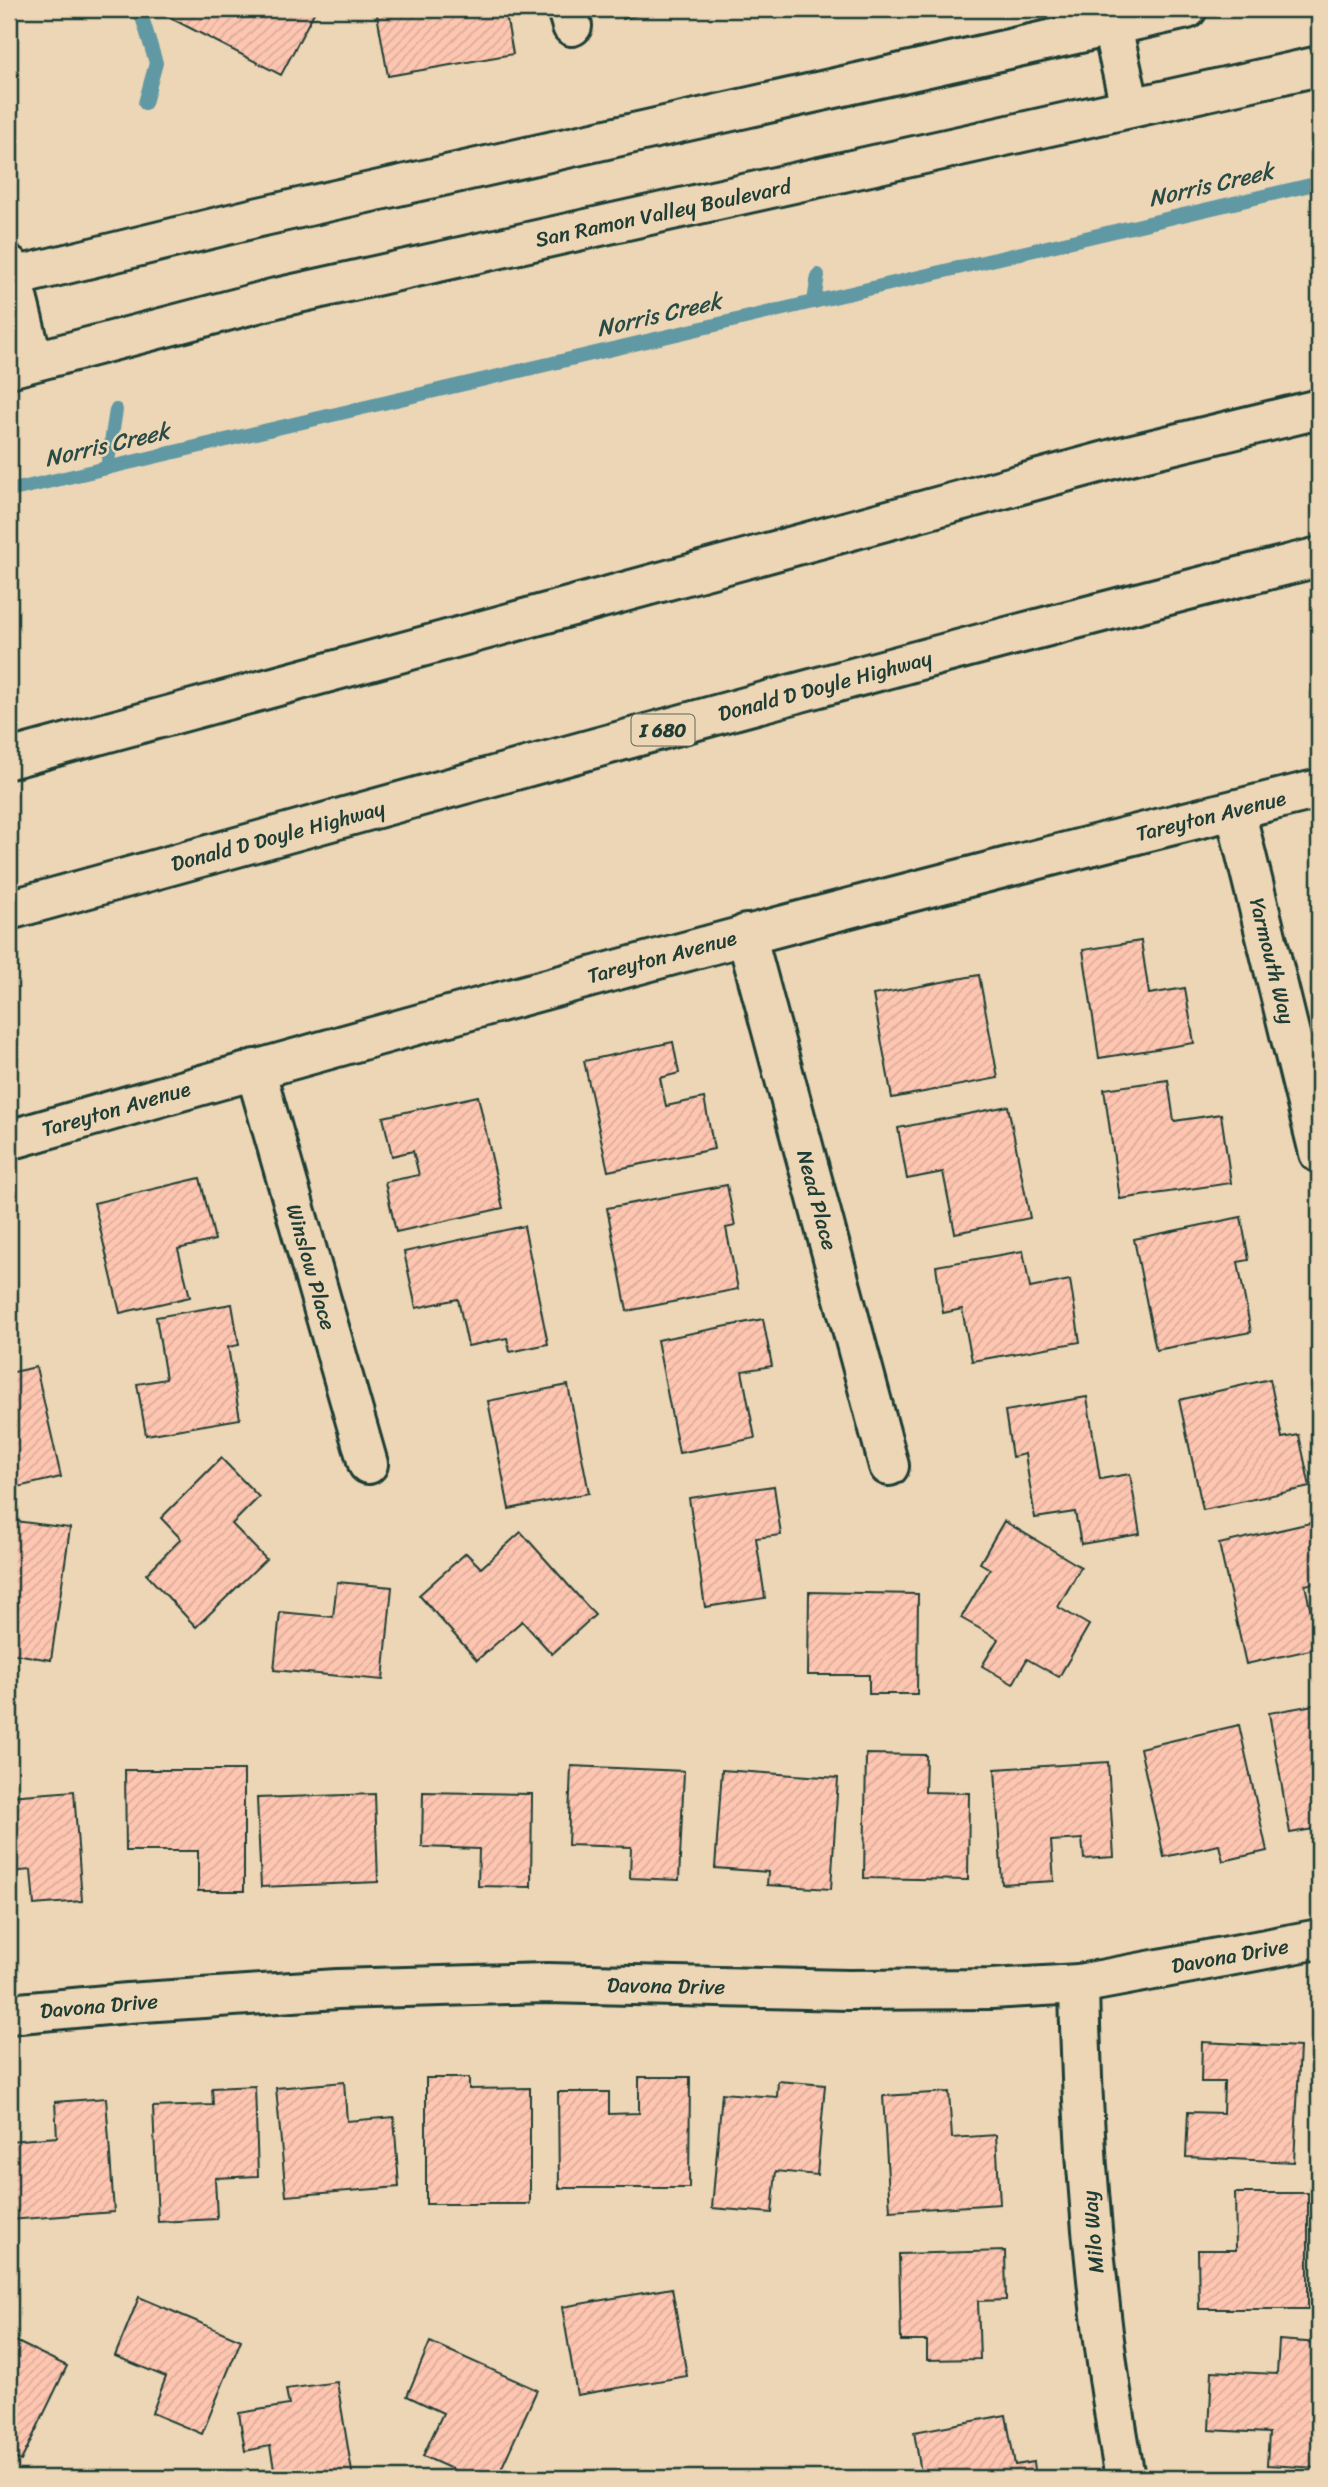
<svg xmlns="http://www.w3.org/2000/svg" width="1328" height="2487" font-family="Sriracha,sans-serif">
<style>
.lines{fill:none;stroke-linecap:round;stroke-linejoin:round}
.stream{stroke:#6098a3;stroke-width:14}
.building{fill:url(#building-hatch);stroke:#1f3d34;stroke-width:2}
.street-casing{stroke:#1f3d34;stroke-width:44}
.secondary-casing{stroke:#1f3d34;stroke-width:44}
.highway-casing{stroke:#1f3d34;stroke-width:44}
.street{stroke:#ecd6b5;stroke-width:38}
.secondary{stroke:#ecd6b5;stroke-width:38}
.highway{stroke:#ecd6b5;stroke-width:38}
.labels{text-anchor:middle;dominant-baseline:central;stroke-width:5;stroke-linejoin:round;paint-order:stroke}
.shield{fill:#ecd6b5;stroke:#5c6b5b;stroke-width:2}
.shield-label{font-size:19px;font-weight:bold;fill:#1f3d34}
.street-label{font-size:21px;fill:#1f3d34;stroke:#ecd6b5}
.water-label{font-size:23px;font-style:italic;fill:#2a4c46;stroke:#ecd6b5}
</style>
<defs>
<pattern id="building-hatch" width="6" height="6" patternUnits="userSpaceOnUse" patternTransform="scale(1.75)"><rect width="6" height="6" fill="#fec6b1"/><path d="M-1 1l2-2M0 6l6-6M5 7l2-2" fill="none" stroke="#d9ab99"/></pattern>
</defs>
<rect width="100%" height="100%" fill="#ecd6b5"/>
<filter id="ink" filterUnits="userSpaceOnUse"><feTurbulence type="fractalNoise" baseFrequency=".0143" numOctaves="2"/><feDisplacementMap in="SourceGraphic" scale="14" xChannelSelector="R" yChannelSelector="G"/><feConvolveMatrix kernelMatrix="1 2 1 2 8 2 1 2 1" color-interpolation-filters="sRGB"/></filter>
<g filter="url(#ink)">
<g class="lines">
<g class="stream">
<polyline points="135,9 142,17 156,63 145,103"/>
<polyline points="814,302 818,275"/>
<polyline points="107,468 116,410"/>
<polyline points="9,491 1319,183"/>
</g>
</g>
<g class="building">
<polygon points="161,9 316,9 281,75 159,12"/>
<polygon points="376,9 505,9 513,54 388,76"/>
<polygon points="620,9 658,9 623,19"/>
<polygon points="1141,941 1149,994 1185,988 1194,1043 1099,1058 1083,950"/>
<polygon points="979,975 998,1078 892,1098 873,995"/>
<polygon points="673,1042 679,1073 660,1078 666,1106 704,1098 714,1149 608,1171 584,1061"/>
<polygon points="1168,1080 1174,1121 1221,1114 1231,1183 1120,1199 1104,1089"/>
<polygon points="478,1096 503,1208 396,1232 385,1182 419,1175 413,1151 392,1156 383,1117"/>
<polygon points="1008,1106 1030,1218 955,1233 943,1172 907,1179 898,1128"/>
<polygon points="200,1178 215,1240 178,1249 190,1297 120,1313 94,1203"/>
<polygon points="727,1185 735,1226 726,1228 738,1289 627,1311 607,1208"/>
<polygon points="1241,1217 1249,1260 1238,1262 1251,1332 1156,1350 1134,1239"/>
<polygon points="524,1226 548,1344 510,1352 507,1338 468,1346 458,1299 416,1308 404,1252"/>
<polygon points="1023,1251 1030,1288 1070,1280 1080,1342 972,1361 962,1309 943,1313 936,1266"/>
<polygon points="232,1304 239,1345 228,1347 240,1419 146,1435 137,1384 166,1379 156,1317"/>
<polygon points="9,1315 15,1342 9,1344"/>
<polygon points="763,1319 772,1366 742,1371 755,1438 679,1453 657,1340"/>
<polygon points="36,1367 61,1477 9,1489 9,1373"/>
<polygon points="1270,1379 1282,1438 1299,1435 1310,1487 1203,1510 1179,1400"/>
<polygon points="568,1385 589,1493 509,1509 488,1401"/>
<polygon points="1087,1397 1100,1479 1130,1474 1140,1534 1081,1544 1075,1512 1035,1518 1025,1454 1012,1457 1005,1411"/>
<polygon points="221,1458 259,1497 232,1524 266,1559 196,1627 146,1574 181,1539 161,1518"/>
<polygon points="774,1486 781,1535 756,1538 765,1598 705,1607 689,1498"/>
<polygon points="15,1521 70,1528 51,1660 9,1653 9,1542 12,1542"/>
<polygon points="1004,1521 1081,1567 1058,1607 1089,1625 1059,1677 1027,1659 1013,1684 982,1666 998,1639 961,1618 990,1569 980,1563"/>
<polygon points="1319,1521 1319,1582 1305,1585 1319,1648 1246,1664 1219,1544"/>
<polygon points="521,1532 595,1615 552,1654 522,1621 477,1660 419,1595 466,1553 481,1568"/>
<polygon points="337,1582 392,1587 383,1680 274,1670 280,1612 333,1617"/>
<polygon points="809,1592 918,1594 917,1694 869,1694 869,1675 808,1675"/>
<polygon points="1319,1704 1319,1828 1290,1833 1269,1713"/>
<polygon points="1239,1725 1267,1851 1223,1861 1219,1845 1164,1857 1140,1748"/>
<polygon points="866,1754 926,1755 925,1792 969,1793 968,1880 864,1878"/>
<polygon points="1108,1762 1114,1857 1084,1859 1082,1839 1051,1841 1054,1881 1002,1884 995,1769"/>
<polygon points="571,1766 684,1771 679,1880 630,1878 631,1847 568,1845"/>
<polygon points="125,1770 244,1770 244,1891 198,1891 198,1851 126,1851"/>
<polygon points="722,1770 838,1778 831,1889 767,1885 768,1872 715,1868"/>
<polygon points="74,1791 82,1901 34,1905 31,1870 9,1872 9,1796"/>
<polygon points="423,1792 532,1794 531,1887 478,1886 479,1849 422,1847"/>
<polygon points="375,1794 378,1882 261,1887 257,1798"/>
<polygon points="1202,2042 1300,2047 1294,2162 1186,2157 1188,2112 1223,2113 1224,2082 1201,2082"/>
<polygon points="639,2077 690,2077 689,2188 559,2188 558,2092 609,2092 609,2114 639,2113"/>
<polygon points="426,2078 469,2078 469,2089 530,2088 530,2204 426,2204"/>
<polygon points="778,2081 825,2085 817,2175 776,2171 772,2213 712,2208 722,2093 777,2097"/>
<polygon points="344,2082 347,2121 394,2117 399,2187 286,2196 276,2088"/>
<polygon points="255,2086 258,2176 215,2178 217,2219 158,2222 153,2107 213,2105 212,2088"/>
<polygon points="949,2092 952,2138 996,2135 1000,2204 890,2211 883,2096"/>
<polygon points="106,2098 114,2212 9,2220 9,2141 57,2137 55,2102"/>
<polygon points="1235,2193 1308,2193 1308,2309 1199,2309 1198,2250 1236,2250"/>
<polygon points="1005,2251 1006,2300 978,2301 980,2359 927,2360 927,2341 901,2341 899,2254"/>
<polygon points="672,2288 687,2376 577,2395 562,2307"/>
<polygon points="139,2297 241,2340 202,2434 152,2413 166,2377 115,2356"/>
<polygon points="9,2338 67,2366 21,2461 9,2456"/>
<polygon points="1279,2340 1319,2343 1319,2468 1267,2465 1269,2433 1209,2430 1212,2371 1277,2374"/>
<polygon points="430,2342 537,2390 497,2478 472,2478 423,2456 443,2413 407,2396"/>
<polygon points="337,2382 353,2478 249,2478 275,2474 270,2446 245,2451 239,2413 289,2405 286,2389"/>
<polygon points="1006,2415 1015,2465 1034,2462 1036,2478 922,2478 914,2432"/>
</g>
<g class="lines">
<defs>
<g id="street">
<polyline points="567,9 572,26"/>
<polyline points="9,265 33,361"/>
<polyline points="1235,810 1319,1153"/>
<polyline points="746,934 889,1466"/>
<polyline points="255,1069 368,1464"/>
<path d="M9,1140C443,1015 880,896 1319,789"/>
<path d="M1079,1984C1082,2149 1096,2316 1125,2478"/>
</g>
<g id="secondary">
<polyline points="1108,9 1130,107"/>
<polyline points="9,278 255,218 1187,9"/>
<polyline points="9,368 276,298 1319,66"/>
<polyline points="9,2014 128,2003 337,1989 547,1983 848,1990 991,1989 1079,1984 1319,1939"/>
</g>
<g id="highway">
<polyline points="9,759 1117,458 1319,409"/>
<path d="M9,910C445,790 880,666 1319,557"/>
</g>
</defs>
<use href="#street" class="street-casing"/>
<use href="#secondary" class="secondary-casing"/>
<use href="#highway" class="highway-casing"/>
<use href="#street" class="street"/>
<use href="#secondary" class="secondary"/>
<use href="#highway" class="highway"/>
</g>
</g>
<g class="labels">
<rect class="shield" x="631.5" y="714.5" width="63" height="31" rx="5"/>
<g class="shield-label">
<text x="663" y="730">I 680</text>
</g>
<g class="street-label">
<text transform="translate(663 213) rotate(-12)">San Ramon Valley Boulevard</text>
<text transform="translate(825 686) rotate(-15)">Donald D Doyle Highway</text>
<text transform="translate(1211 816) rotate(-14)">Tareyton Avenue</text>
<text transform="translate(278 836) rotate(-15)">Donald D Doyle Highway</text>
<text transform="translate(662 957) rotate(-15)">Tareyton Avenue</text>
<text transform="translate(1272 961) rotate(76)">Yarmouth Way</text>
<text transform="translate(116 1109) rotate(-16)">Tareyton Avenue</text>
<text transform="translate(817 1200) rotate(75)">Nead Place</text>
<text transform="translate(311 1267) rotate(74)">Winslow Place</text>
<text transform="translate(1230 1956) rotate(-10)">Davona Drive</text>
<text transform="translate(666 1986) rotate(1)">Davona Drive</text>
<text transform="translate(99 2006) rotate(-5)">Davona Drive</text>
<text transform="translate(1093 2232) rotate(-95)">Milo Way</text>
</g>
<g class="water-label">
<text transform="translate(1211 185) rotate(-13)">Norris Creek</text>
<text transform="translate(659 315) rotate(-13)">Norris Creek</text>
<text transform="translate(107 445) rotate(-13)">Norris Creek</text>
</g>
</g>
<rect width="1328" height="2487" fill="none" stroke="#ecd6b5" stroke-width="35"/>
<rect x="18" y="18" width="1293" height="2452" fill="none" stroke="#1f3d34" stroke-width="2.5" filter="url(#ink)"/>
</svg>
